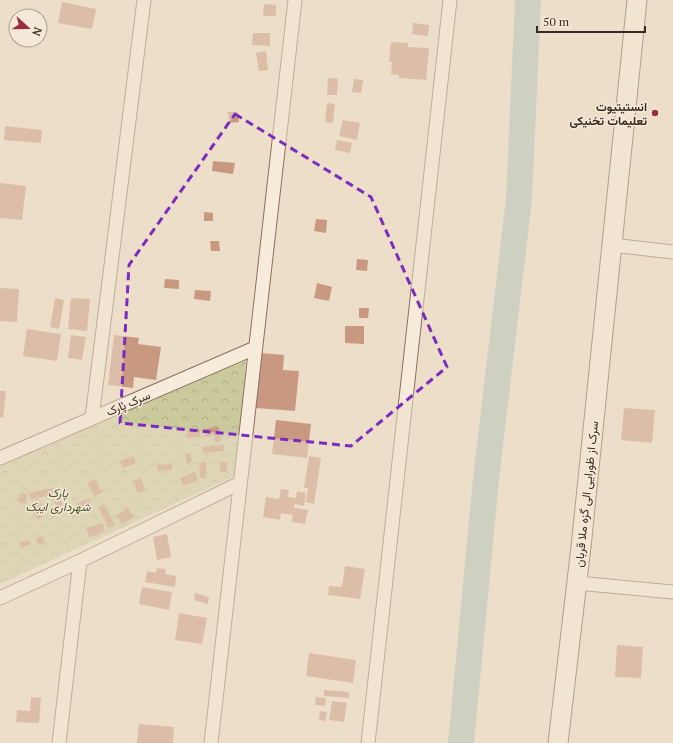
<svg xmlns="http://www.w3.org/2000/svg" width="673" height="743" font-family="'PT Serif',Vazirmatn,serif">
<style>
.forest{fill:url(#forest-crowns)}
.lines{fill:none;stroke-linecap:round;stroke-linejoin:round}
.river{stroke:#a9c1b8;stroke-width:26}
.building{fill:#c89881}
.street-casing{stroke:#88705e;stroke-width:15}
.secondary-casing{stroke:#6a5241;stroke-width:21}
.street{stroke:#f7ecdc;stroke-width:13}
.secondary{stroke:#f7ecdc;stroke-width:19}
.marked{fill:none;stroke:#7b2cbf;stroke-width:3;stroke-dasharray:8 5;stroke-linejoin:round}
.poi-dot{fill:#94313c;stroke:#f4e9d8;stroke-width:1.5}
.labels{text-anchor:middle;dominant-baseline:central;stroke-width:3;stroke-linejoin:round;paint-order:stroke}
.poi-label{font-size:12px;font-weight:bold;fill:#392a21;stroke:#f4e9d8;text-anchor:end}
.street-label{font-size:12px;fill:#392a21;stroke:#f4e9d8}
.park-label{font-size:12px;font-style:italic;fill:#4e5529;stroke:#f4e9d8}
</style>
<defs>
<pattern id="forest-crowns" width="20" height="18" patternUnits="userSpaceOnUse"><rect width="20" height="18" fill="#caca9d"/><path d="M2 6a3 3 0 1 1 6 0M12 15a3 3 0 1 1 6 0" fill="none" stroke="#aeae87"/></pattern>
</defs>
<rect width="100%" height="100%" fill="#eddec9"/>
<polygon class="forest" points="246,360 237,475 0,584 0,466"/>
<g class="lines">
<polyline class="river" points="461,743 486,479 519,199 528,0"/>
</g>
<g class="building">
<polygon points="62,2 96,9 92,29 58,23"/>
<polygon points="264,4 276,5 276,16 263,16"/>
<polygon points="413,23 429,25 428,36 412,34"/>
<polygon points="253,33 270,33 270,46 252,45"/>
<polygon points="391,42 408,43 408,47 429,48 426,80 399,78 399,75 391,74 392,62 389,62"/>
<polygon points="266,51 268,70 259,71 256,53"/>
<polygon points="328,78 338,79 337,95 327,95"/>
<polygon points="354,79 363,80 361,93 352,92"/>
<polygon points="327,103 335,104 333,123 325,122"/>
<polygon points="228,112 238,112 239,122 229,123"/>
<polygon points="343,120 360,123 357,140 339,136"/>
<polygon points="5,126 42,130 41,143 4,140"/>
<polygon points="337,140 352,143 350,153 335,150"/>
<polygon points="213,161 235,163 233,174 212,171"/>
<polygon points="0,183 26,186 22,220 0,218"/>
<polygon points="204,212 213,213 213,221 204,221"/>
<polygon points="316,219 327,220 326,233 314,231"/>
<polygon points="210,241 219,241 220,251 211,251"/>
<polygon points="357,259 368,260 367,271 356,270"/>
<polygon points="165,279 179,280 179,289 164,288"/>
<polygon points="317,283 332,287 329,301 314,298"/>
<polygon points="0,288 19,289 17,322 0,321"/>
<polygon points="195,290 211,291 210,301 194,299"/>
<polygon points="55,298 64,300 59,329 50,327"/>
<polygon points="71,298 90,299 87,331 68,329"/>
<polygon points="359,308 369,308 368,318 359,318"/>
<polygon points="345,326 364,326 364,344 345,343"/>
<polygon points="27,329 61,334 57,361 23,356"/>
<polygon points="71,335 86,337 82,360 68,358"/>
<polygon points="114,335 139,338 138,344 161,347 156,380 134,377 133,388 108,385"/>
<polygon points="261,353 284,355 283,370 299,371 295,411 256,408"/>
<polygon points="0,391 6,391 3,418 0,417"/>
<polygon points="624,408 655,410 652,443 621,440"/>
<polygon points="276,420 311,424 307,458 272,454"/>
<polygon points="219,427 221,442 215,442 214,435 204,437 204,429"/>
<polygon points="200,430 201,437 187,438 187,431"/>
<polygon points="224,445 224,451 203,453 202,447"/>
<polygon points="190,453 192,462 187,464 185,454"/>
<polygon points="134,456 136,463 123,468 120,461"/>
<polygon points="309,456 321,458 314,504 306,502 308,488 304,488"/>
<polygon points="206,462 206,478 200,478 199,463"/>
<rect x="220" y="462" width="7" height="10"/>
<polygon points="172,464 172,470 158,471 157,465"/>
<polygon points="195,472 198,480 183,486 180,478"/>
<polygon points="141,478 145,490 138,493 133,481"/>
<polygon points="95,479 102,493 94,496 87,483"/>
<polygon points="52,488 53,495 30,499 29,493"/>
<polygon points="281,489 289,490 288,497 296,498 297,491 306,493 304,506 295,504 294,508 308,510 305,524 292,522 293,515 281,513 280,520 263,517 266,497 279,499"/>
<polygon points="20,493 27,494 26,504 18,502"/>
<polygon points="60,498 63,507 57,509 54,500"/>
<polygon points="89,498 92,506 80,512 76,504"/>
<polygon points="41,503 43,509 40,510 43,517 37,519 31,507"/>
<polygon points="104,504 115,525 109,528 98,507"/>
<polygon points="128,508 134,517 122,524 117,515"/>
<polygon points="102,523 105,531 89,537 86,528"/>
<polygon points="167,534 171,557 157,560 153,537"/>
<polygon points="43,536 45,542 38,545 36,538"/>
<polygon points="29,540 31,544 21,548 19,543"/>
<polygon points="345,566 365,569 360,599 328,595 329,586 342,587"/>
<polygon points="157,568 166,569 165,574 176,576 175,587 145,582 147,571 156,573"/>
<polygon points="142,587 172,592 169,610 139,604"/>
<polygon points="195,593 209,597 208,604 194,600"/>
<polygon points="179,613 207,618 202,644 175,640"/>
<polygon points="617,645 643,647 641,678 615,677"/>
<polygon points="309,653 356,660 353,683 306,676"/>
<polygon points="324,690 349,692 349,698 324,696"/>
<polygon points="31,697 41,698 39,723 16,722 17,710 30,711"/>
<polygon points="316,697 326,698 325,706 315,705"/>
<polygon points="332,701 347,703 344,722 329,720"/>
<polygon points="320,711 327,712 325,721 319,720"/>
<polygon points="139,724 174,727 173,743 137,743"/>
</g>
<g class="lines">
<defs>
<g id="street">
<polyline points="612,245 673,252"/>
<polyline points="92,418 144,0"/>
<polyline points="0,458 255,348"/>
<polyline points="577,583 673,592"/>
<polyline points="0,598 80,561 240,483"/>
<polyline points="59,743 80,561"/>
<polyline points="211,743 295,0"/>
<polyline points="368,743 450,0"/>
</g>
<polyline id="secondary" points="558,743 581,547 637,0"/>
</defs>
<use href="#street" class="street-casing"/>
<use href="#secondary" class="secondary-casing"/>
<use href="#street" class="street"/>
<use href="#secondary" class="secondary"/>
</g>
<path d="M0 0H673V743H0ZM235,114L371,197L447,367L351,446L120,423L129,265Z" fill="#eddec9" fill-opacity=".55" fill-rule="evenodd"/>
<path class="marked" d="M235,114L371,197L447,367L351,446L120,423L129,265Z"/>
<circle class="poi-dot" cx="655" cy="113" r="4"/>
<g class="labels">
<g class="poi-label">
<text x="647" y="106">انستیتیوت<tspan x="647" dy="14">تعلیمات تخنیکی</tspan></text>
</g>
<g class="street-label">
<text transform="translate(128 403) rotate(-23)">سرک پارک</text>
<text transform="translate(586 494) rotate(-84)">سرک از ظورایی الی گزه ملا قربان</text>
</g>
<g class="park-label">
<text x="58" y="492">پارک<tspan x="58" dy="14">شهرداری ایبک</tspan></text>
</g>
</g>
<g transform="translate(28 28) rotate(111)"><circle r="19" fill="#f4e9d8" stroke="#a99d8f"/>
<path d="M0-3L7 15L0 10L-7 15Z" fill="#94313c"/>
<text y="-6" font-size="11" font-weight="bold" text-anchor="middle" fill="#392a21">N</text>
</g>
<path d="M537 26v6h108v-6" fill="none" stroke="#392a21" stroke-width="2"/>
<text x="543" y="26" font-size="12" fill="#392a21" stroke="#f4e9d8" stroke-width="3" paint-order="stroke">50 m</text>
</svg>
